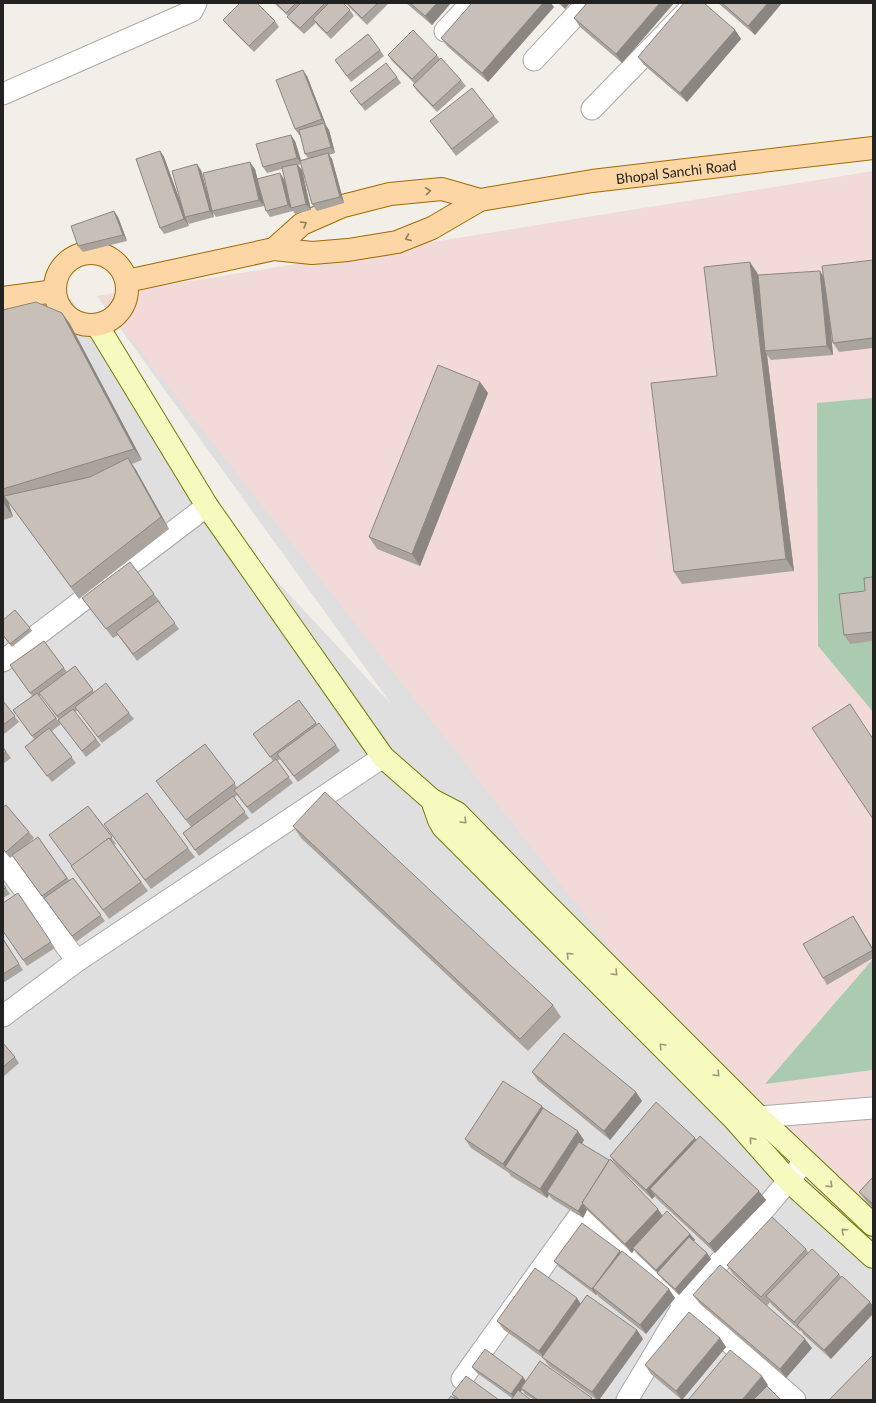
<svg xmlns="http://www.w3.org/2000/svg" width="876" height="1403" font-family="Lato,sans-serif">
<style>
.residential{fill:#e0dfdf}
.commercial{fill:#f2dad9}
.cemetery{fill:#aacbaf}
.lines{fill:none;stroke-linecap:round;stroke-linejoin:round}
.minor-casing{stroke:#a9a9a9;stroke-width:23}
.secondary-casing{stroke:#707d05;stroke-width:24}
.primary-casing{stroke:#a06b00;stroke-width:24}
.minor{stroke:#fff;stroke-width:21}
.secondary{stroke:#f7fabf;stroke-width:22}
.primary{stroke:#fcd6a4;stroke-width:22}
.wall{fill:#aba49e}
.shaded-wall{fill:#8b8681}
.building{fill:#c7bfb8;stroke:#8b8681}
.oneway{stroke:#8f7c63}
.oneway2{stroke:#979978}
.labels{text-anchor:middle;dominant-baseline:central;stroke-width:3;stroke-linejoin:round;paint-order:stroke}
.street-label{font-size:14px;fill:#222;stroke:#fff}
</style>
<rect width="100%" height="100%" fill="#f2efe9"/>
<polygon class="residential" points="873,180 873,1400 3,1400 3,309 71,299 207,506 392,705 97,296"/>
<polygon class="commercial" points="873,171 873,1231 742,1115 97,296"/>
<g class="cemetery">
<polygon points="873,398 873,712 818,646 817,403"/>
<polygon points="873,959 873,1070 765,1084"/>
</g>
<g class="lines">
<defs>
<g id="minor">
<polyline points="445,31 471,3"/>
<polyline points="534,60 587,3"/>
<polyline points="3,94 192,11 196,3"/>
<polyline points="592,109 695,3"/>
<polyline points="3,661 207,506"/>
<polyline points="3,861 77,961"/>
<polyline points="3,1016 77,961 383,757"/>
<polyline points="745,1118 873,1108"/>
<polyline points="462,1379 579,1216 685,1303 795,1400"/>
<polyline points="627,1400 685,1303 805,1161"/>
</g>
<g id="secondary">
<polyline points="97,325 207,506 383,757 432,800 457,813 539,897 759,1117 873,1225"/>
<polyline points="432,800 439,820 443,827 734,1119 789,1181 873,1257"/>
</g>
<g id="primary">
<polyline points="274,249 302,224 343,206 390,194 442,189 480,200"/>
<circle cx="91" cy="289" r="36"/>
<path id="s1" d="M127,281L274,249L312,253L348,250L397,242L432,228L480,200L592,181L873,148"/>
<polyline points="3,298 55,291"/>
</g>
</defs>
<use href="#minor" class="minor-casing"/>
<use href="#secondary" class="secondary-casing"/>
<use href="#primary" class="primary-casing"/>
<use href="#minor" class="minor"/>
<use href="#secondary" class="secondary"/>
<use href="#primary" class="primary"/>
</g>
<g class="wall">
<polygon points="274,3 343,3 350,10 354,16 331,39 317,25 316,23 304,34 292,23 288,16"/>
<polygon points="345,3 389,3 367,25"/>
<polygon points="406,3 451,3 432,25"/>
<polygon points="558,3 570,3 565,9"/>
<polygon points="587,3 674,3 622,63 580,27 574,18"/>
<polygon points="718,3 782,3 755,35"/>
<polygon points="554,7 488,82 448,47 441,38"/>
<polygon points="223,20 275,21 279,27 254,52 228,26"/>
<polygon points="735,30 741,39 687,102 644,65 638,57"/>
<polygon points="380,50 384,56 351,82 335,60"/>
<polygon points="388,55 437,55 440,59 461,80 466,86 437,112 417,91 413,85 414,83 392,61"/>
<polygon points="307,76 326,125 329,130 335,153 329,155 332,159 344,203 317,211 312,204 301,164 298,165 302,170 311,210 295,214 292,209 293,211 270,217 266,211 284,179 289,197 282,169 267,173 263,167 295,141 301,160 308,158 305,154 300,135 299,135 295,129"/>
<polygon points="397,77 401,83 365,111 350,91"/>
<polygon points="494,116 499,122 456,156 430,121"/>
<polygon points="160,151 164,157 181,204 201,170 207,192 255,169 264,206 216,217 213,213 214,217 189,224 187,221 189,226 164,234 160,228"/>
<polygon points="114,211 118,217 127,241 83,252 78,246"/>
<polygon points="873,260 873,348 839,352 833,343 830,323 833,355 771,360 767,355 794,571 682,584 674,572 717,376 758,274 760,292 823,276"/>
<polygon points="3,310 62,313 70,324 142,460 132,464 136,470 169,529 79,599 8,501 13,517 3,520"/>
<polygon points="480,382 488,393 420,566 377,549 369,537"/>
<polygon points="873,577 873,641 850,644 844,635 865,591"/>
<polygon points="154,594 161,603 160,603 179,629 137,661 118,635 113,638 82,598"/>
<polygon points="3,620 30,628 32,631 12,647 3,636"/>
<polygon points="44,641 67,672 75,666 94,692 129,713 134,719 102,743 78,710 75,712 101,745 86,757 63,726 58,720 59,720 41,695 39,696 61,724 52,731 76,763 52,782 25,747 34,739 13,710 32,696 10,665"/>
<polygon points="299,700 317,724 336,745 340,751 298,782 280,759 277,761 293,783 252,814 237,795 234,798 249,818 199,856 183,833 191,827 156,781 205,744 237,787 273,761 253,734"/>
<polygon points="3,701 19,722 3,735"/>
<polygon points="3,747 11,758 3,764"/>
<polygon points="88,806 116,844 114,845 148,891 109,919 77,875 71,866"/>
<polygon points="3,807 29,832 34,838 23,848 38,837 69,880 73,878 105,921 76,942 47,902 46,902 13,856 10,858 3,850"/>
<polygon points="104,824 188,848 195,857 151,889"/>
<polygon points="293,826 553,1005 561,1017 528,1051 301,838"/>
<polygon points="3,884 10,894 3,898"/>
<polygon points="18,893 55,948 27,966 3,931"/>
<polygon points="853,916 857,922 873,949 873,958 827,985 823,978"/>
<polygon points="3,938 23,970 3,983"/>
<polygon points="3,1043 15,1057 19,1063 3,1077"/>
<polygon points="532,1072 636,1092 642,1101 610,1140 538,1081"/>
<polygon points="544,1109 584,1140 582,1144 662,1216 690,1234 695,1240 693,1241 707,1253 711,1259 679,1295 662,1279 658,1274 637,1254 634,1250 632,1253 587,1210 583,1218 552,1199 549,1195 547,1198 511,1176 509,1173 471,1148 465,1139"/>
<polygon points="695,1138 696,1140 766,1200 715,1253 656,1198 655,1196 652,1199 616,1165 610,1156"/>
<polygon points="873,1177 873,1208 866,1201 859,1192"/>
<polygon points="806,1249 808,1252 839,1274 841,1277 831,1359 803,1334 801,1330 800,1331 772,1305 770,1302 767,1306 733,1274 727,1265"/>
<polygon points="621,1252 675,1298 646,1334 599,1297 597,1294 596,1295 559,1267 554,1261"/>
<polygon points="693,1295 812,1348 786,1378 700,1304"/>
<polygon points="581,1303 637,1330 643,1339 599,1400 597,1400 549,1366 543,1358 504,1330 497,1321"/>
<polygon points="720,1338 726,1347 682,1400 651,1374 645,1365"/>
<polygon points="472,1367 523,1377 526,1381 593,1400 534,1400 525,1394 522,1390 520,1392 512,1398 477,1373"/>
<polygon points="452,1394 499,1400 448,1400 455,1399"/>
</g>
<g class="shaded-wall">
<polygon points="437,3 451,3 432,25 425,16"/>
<polygon points="543,3 551,3 554,7 488,82 482,73"/>
<polygon points="561,3 570,3 565,9"/>
<polygon points="660,3 674,3 622,63 616,54"/>
<polygon points="768,3 782,3 755,35 748,26"/>
<polygon points="735,30 741,39 687,102 680,93"/>
<polygon points="303,70 307,76 326,125 322,119"/>
<polygon points="324,123 329,130 335,153 331,147"/>
<polygon points="291,135 295,141 302,164 297,158"/>
<polygon points="160,151 164,157 186,217 185,217 187,221 189,226 184,219"/>
<polygon points="328,153 332,159 344,203 340,197"/>
<polygon points="250,162 255,169 264,206 259,200"/>
<polygon points="197,164 201,170 212,211 214,217 210,211"/>
<polygon points="297,164 302,170 311,210 306,204"/>
<polygon points="280,173 284,179 292,208 291,208 293,211 288,205"/>
<polygon points="114,211 118,217 127,241 123,235"/>
<polygon points="750,262 758,274 767,351 765,351 767,355 794,571 786,559"/>
<polygon points="820,271 826,280 833,355 827,346"/>
<polygon points="62,313 70,324 142,460 134,449"/>
<polygon points="480,382 488,393 420,566 412,554"/>
<polygon points="128,458 136,470 169,529 161,517"/>
<polygon points="3,495 8,501 13,517 5,505 3,501"/>
<polygon points="853,916 857,922 873,949 873,950"/>
<polygon points="636,1092 642,1101 610,1140 604,1131"/>
<polygon points="542,1106 548,1115 505,1167 503,1164"/>
<polygon points="578,1131 584,1140 550,1194 547,1192 549,1195 547,1198 540,1189"/>
<polygon points="695,1138 701,1147 650,1189 655,1196 652,1199 646,1190"/>
<polygon points="759,1191 766,1200 715,1253 709,1244"/>
<polygon points="583,1204 587,1210 583,1218 578,1211"/>
<polygon points="658,1209 664,1218 633,1248 634,1250 632,1253 625,1244"/>
<polygon points="690,1234 695,1240 661,1276 656,1270"/>
<polygon points="620,1251 625,1257 593,1288 597,1294 596,1295 592,1289"/>
<polygon points="707,1253 711,1259 679,1295 675,1289"/>
<polygon points="669,1289 675,1298 646,1334 640,1325"/>
<polygon points="577,1298 583,1307 544,1358 539,1351"/>
<polygon points="870,1302 873,1306 873,1314 831,1359 824,1350"/>
<polygon points="637,1330 643,1339 599,1400 598,1400 592,1392"/>
<polygon points="720,1338 726,1347 682,1400 676,1391"/>
<polygon points="805,1339 812,1348 786,1378 780,1369"/>
<polygon points="762,1376 768,1385 756,1400 742,1400"/>
<polygon points="523,1377 527,1383 521,1388 522,1390 515,1400 511,1394"/>
</g>
<g class="building">
<polygon points="240,3 257,3 275,21 249,46 223,20"/>
<polygon points="276,3 296,3 286,13"/>
<polygon points="301,3 325,3 300,28 287,17"/>
<polygon points="329,3 343,3 350,10 327,33 313,19"/>
<polygon points="347,3 378,3 362,18"/>
<polygon points="410,3 437,3 425,16"/>
<polygon points="472,3 543,3 482,73 441,38"/>
<polygon points="587,3 660,3 616,54 574,18"/>
<polygon points="684,3 704,3 735,30 680,93 638,57"/>
<polygon points="722,3 768,3 748,26"/>
<polygon points="413,30 437,55 412,79 388,55"/>
<polygon points="368,34 380,50 347,76 335,60"/>
<polygon points="441,58 461,80 433,106 413,85"/>
<polygon points="386,63 397,77 361,105 350,91"/>
<polygon points="303,70 322,119 295,129 276,80"/>
<polygon points="472,88 494,116 452,149 430,121"/>
<polygon points="324,123 331,147 305,154 299,130"/>
<polygon points="291,135 297,158 263,167 256,144"/>
<polygon points="160,151 184,219 160,228 136,159"/>
<polygon points="328,153 340,197 312,204 300,161"/>
<polygon points="250,162 259,200 212,211 203,173"/>
<polygon points="197,164 210,211 185,217 172,171"/>
<polygon points="297,164 306,204 291,208 282,167"/>
<polygon points="280,173 288,205 266,211 257,179"/>
<polygon points="114,211 123,235 78,246 71,226"/>
<polygon points="873,260 873,338 833,343 822,266"/>
<polygon points="750,262 786,559 674,572 651,383 717,376 704,267"/>
<polygon points="820,271 827,346 765,351 758,275"/>
<polygon points="36,302 62,313 134,449 3,489 3,310"/>
<polygon points="438,365 480,382 412,554 369,537"/>
<polygon points="128,458 161,517 71,587 4,496 90,477"/>
<polygon points="130,562 154,594 106,629 82,598"/>
<polygon points="873,577 873,632 844,635 839,594 865,591 864,578"/>
<polygon points="158,601 175,623 133,654 116,632"/>
<polygon points="15,610 30,628 10,644 3,635 3,620"/>
<polygon points="44,641 64,668 30,693 10,665"/>
<polygon points="75,666 93,690 57,716 39,693"/>
<polygon points="106,683 129,713 98,737 75,707"/>
<polygon points="37,693 56,718 32,736 13,710"/>
<polygon points="299,700 316,723 270,757 253,734"/>
<polygon points="3,701 15,716 3,725"/>
<polygon points="850,704 873,739 873,819 812,728"/>
<polygon points="73,709 96,739 82,751 58,720"/>
<polygon points="319,723 336,745 294,776 277,754"/>
<polygon points="49,728 72,757 47,776 25,747"/>
<polygon points="205,744 235,783 186,820 156,781"/>
<polygon points="3,747 6,752 3,754"/>
<polygon points="276,759 289,777 247,807 234,790"/>
<polygon points="325,792 553,1005 520,1039 293,826"/>
<polygon points="147,793 188,848 145,880 104,824"/>
<polygon points="233,796 245,812 195,850 183,833"/>
<polygon points="6,805 29,832 6,852 3,849 3,807"/>
<polygon points="88,806 112,837 110,839 109,838 72,866 49,835"/>
<polygon points="38,837 67,878 42,896 12,855"/>
<polygon points="109,838 141,882 103,910 71,866"/>
<polygon points="73,878 101,915 72,936 44,898"/>
<polygon points="3,884 6,888 3,889"/>
<polygon points="18,893 51,942 23,960 3,931 3,903"/>
<polygon points="853,916 873,950 823,978 803,944"/>
<polygon points="3,939 19,964 3,974"/>
<polygon points="564,1033 636,1092 604,1131 532,1072"/>
<polygon points="3,1043 15,1057 3,1067"/>
<polygon points="503,1081 542,1106 503,1164 465,1139"/>
<polygon points="656,1102 695,1138 646,1190 610,1156"/>
<polygon points="543,1108 578,1131 540,1189 505,1167"/>
<polygon points="700,1136 759,1191 709,1244 650,1189"/>
<polygon points="579,1142 609,1160 582,1203 583,1203 578,1211 547,1192"/>
<polygon points="610,1159 658,1209 625,1244 582,1203"/>
<polygon points="873,1177 873,1204 859,1192"/>
<polygon points="667,1211 690,1234 656,1270 633,1248"/>
<polygon points="772,1217 806,1249 761,1297 727,1265"/>
<polygon points="582,1223 620,1251 592,1289 554,1261"/>
<polygon points="689,1237 707,1253 675,1289 657,1273"/>
<polygon points="812,1249 839,1274 794,1322 766,1296"/>
<polygon points="622,1251 669,1289 640,1325 593,1288"/>
<polygon points="720,1265 805,1339 780,1369 693,1295"/>
<polygon points="535,1268 577,1298 539,1351 497,1321"/>
<polygon points="842,1276 870,1302 824,1350 797,1325"/>
<polygon points="587,1295 637,1330 592,1392 542,1357"/>
<polygon points="689,1312 720,1338 676,1391 645,1365"/>
<polygon points="485,1349 523,1377 511,1394 472,1367"/>
<polygon points="730,1350 762,1376 742,1400 691,1400 689,1399"/>
<polygon points="873,1355 873,1400 829,1400"/>
<polygon points="540,1361 592,1398 590,1400 538,1400 521,1388"/>
<polygon points="466,1376 499,1400 460,1400 452,1394"/>
<polygon points="767,1386 781,1400 753,1400"/>
<polygon points="518,1390 531,1400 511,1400"/>
<polygon points="451,1396 457,1400 448,1400"/>
</g>
<defs><path id="oneway-chevron" d="M-2-3.5L2.5 0L-2 3.5" fill="none" stroke-width="1.6" stroke-linecap="round" stroke-linejoin="round"/></defs>
<g class="oneway">
<use href="#oneway-chevron" transform="translate(428 191) rotate(-6)"/>
<use href="#oneway-chevron" transform="translate(304 224) rotate(-30)"/>
<use href="#oneway-chevron" transform="translate(408 238) rotate(159)"/>
</g>
<g class="oneway2">
<use href="#oneway-chevron" transform="translate(464 821) rotate(46)"/>
<use href="#oneway-chevron" transform="translate(569 955) rotate(-135)"/>
<use href="#oneway-chevron" transform="translate(615 973) rotate(45)"/>
<use href="#oneway-chevron" transform="translate(662 1046) rotate(-135)"/>
<use href="#oneway-chevron" transform="translate(717 1074) rotate(45)"/>
<use href="#oneway-chevron" transform="translate(752 1140) rotate(-131)"/>
<use href="#oneway-chevron" transform="translate(830 1185) rotate(44)"/>
<use href="#oneway-chevron" transform="translate(844 1231) rotate(-138)"/>
</g>
<g class="labels">
<g class="street-label">
<text stroke="none"><textPath href="#s1" startOffset="566">Bhopal Sanchi Road</textPath></text>
</g>
</g>
<rect width="876" height="1403" fill="none" stroke="#222222" stroke-width="8"/>
</svg>
